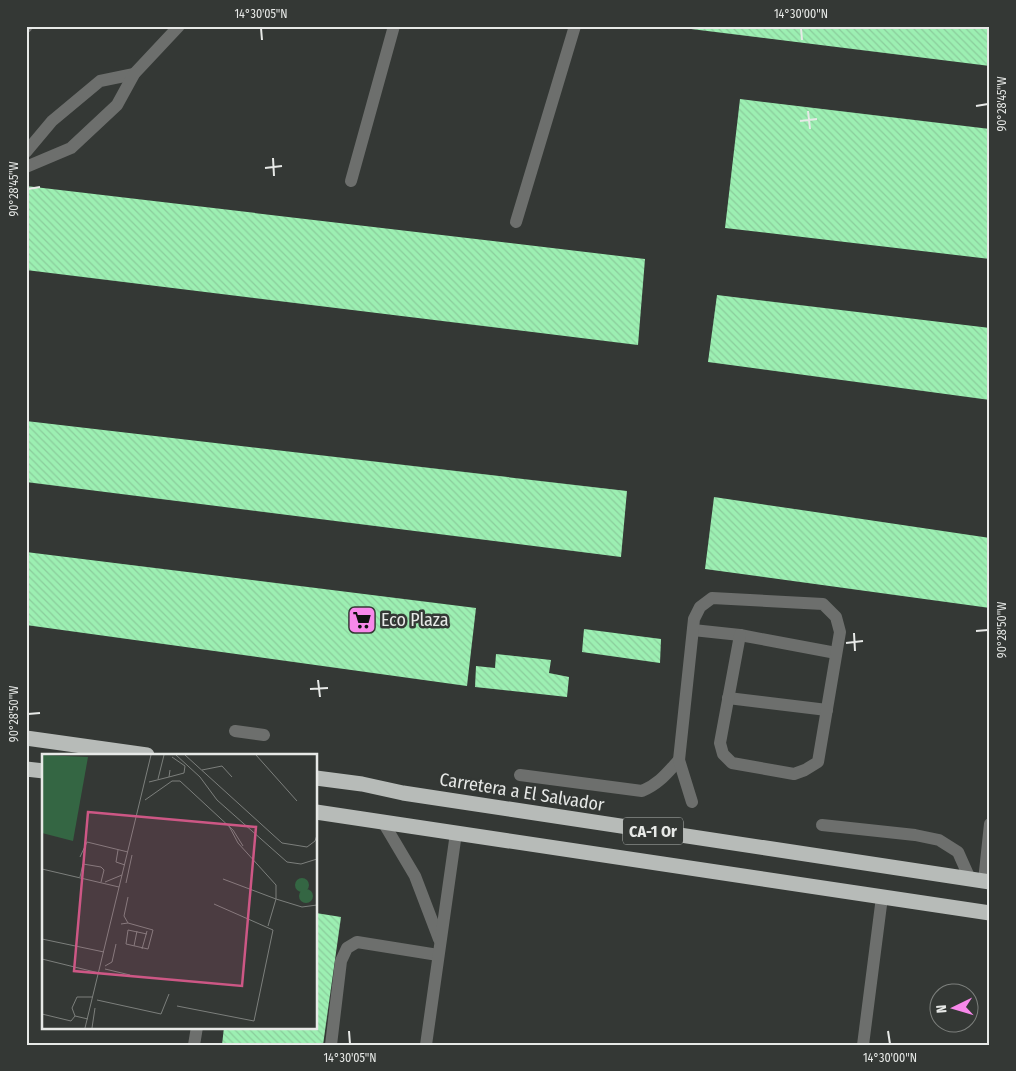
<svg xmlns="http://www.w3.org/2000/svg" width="1016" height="1071" font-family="'Fira Sans Condensed',sans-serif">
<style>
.building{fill:url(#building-back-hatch)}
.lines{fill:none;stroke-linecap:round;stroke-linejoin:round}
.minor{stroke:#6d6f6d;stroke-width:12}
.highway{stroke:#b7bbb8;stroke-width:15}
.ticks{fill:none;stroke:#e7e9e7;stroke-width:2}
.labels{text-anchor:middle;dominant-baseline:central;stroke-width:5;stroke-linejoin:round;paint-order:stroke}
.shield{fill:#343835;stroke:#b1b4b2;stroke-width:1}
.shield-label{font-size:16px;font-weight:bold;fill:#e7e9e7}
.poi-label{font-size:18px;fill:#e7e9e7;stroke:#343835;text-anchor:start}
.street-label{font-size:18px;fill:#e7e9e7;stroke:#343835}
.inset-road{fill:none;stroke:#7c7f7c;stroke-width:1}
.view{fill:#cd5785;fill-opacity:0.15;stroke:#cd5785;stroke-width:2.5}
.inset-edge{fill:none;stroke:#e7e9e7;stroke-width:2.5}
.neatline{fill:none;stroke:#e7e9e7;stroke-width:2}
.ticks-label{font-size:12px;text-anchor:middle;fill:#e7e9e7}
</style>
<defs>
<pattern id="building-back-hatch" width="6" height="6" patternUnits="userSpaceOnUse" patternTransform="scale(1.25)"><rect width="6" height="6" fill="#9cefb2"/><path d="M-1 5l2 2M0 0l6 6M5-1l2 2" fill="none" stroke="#8bcd9c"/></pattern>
</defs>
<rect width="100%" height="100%" fill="#343835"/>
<g class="building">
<polygon points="683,26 990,26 990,66 683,28"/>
<polygon points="740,99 990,129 990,259 725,228"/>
<polygon points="26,186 645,259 638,345 26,270"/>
<polygon points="717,295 990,328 990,400 708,362"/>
<polygon points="26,421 627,491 621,557 26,482"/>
<polygon points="714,497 990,538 990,608 705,569"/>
<polygon points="26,552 476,608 467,686 26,625"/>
<polygon points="584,629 661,639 660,663 582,652"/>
<polygon points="496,654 551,660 549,673 569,677 567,697 475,687 476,666 495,668"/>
<polygon points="316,913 341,917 323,1045 222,1045 224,1027 316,1027"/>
</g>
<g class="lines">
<g class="minor">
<polyline points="26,27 27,26"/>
<polyline points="26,152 52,121 100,81 134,74"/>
<polyline points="26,167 71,148 117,105 134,74 179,26"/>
<polyline points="351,181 394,26"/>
<polyline points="516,222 575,26"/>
<polyline points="693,630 740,635 836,653"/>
<polyline points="728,698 827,710"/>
<polyline points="235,731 264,735"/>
<path d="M520,775L642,791C659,784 667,773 679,760"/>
<polyline points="692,802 679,760 694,619 700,607 712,598 823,604 836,617 840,632 818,762 805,770 794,774 732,763 723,754 720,743 740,635"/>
<polyline points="383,822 415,876 439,939"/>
<polyline points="822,825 915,835 939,840 958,852 970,879"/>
<polyline points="984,881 990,824"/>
<polyline points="194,1045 197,1027"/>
<polyline points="331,1045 341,961 347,948 357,942 438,955"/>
<polyline points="426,1045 456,833"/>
<polyline points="863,1045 882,897"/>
</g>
<g class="highway">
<polyline points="26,738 147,755"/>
<polyline points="26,769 44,771"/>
<polyline points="316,778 362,784 403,793 990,882"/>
<polyline points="316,812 990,913"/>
</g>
</g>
<path class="ticks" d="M261,28L262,40M801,28L802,40M976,106L988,104M808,111L810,129M800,121L817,119M273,158L274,176M265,168L282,166M28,189L40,187M976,631L988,630M854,633L855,651M846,643L863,641M318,680L320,697M310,689L328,688M28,714L40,713M349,1031L350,1044M888,1031L890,1044"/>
<defs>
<symbol id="supermarket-square" viewBox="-11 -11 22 22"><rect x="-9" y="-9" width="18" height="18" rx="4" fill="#f888ea" stroke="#343835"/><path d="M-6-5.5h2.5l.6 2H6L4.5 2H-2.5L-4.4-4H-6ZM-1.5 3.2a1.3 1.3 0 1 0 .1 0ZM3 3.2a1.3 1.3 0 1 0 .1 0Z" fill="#111"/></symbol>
</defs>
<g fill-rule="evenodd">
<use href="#supermarket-square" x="346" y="604" width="32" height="32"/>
</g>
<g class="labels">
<rect class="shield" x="623" y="817.5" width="60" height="27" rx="4"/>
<g class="shield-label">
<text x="653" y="831">CA-1 Or</text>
</g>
<g class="poi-label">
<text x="381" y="620">Eco Plaza</text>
</g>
<g class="street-label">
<text transform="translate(522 792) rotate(9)">Carretera a El Salvador</text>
</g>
</g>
<g transform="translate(42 754)">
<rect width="275" height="275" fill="#343835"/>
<path d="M0,1L46,3L31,87L0,79Z" fill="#346643"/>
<path d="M253 131a7 7 0 1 1 14 0a7 7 0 1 1-14 0ZM257 142a7 7 0 1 1 14 0a7 7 0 1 1-14 0Z" fill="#346643"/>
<path class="inset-road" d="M134,1L158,23L175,46L245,108L259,110L275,105M143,1L240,89L265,93L273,87L275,81M214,1L255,47M160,16L180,12L190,23M127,23L142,19L143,12L130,3M116,25L122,1M107,28L127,23L128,16M103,46L130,27H138L191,76L201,92M187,72L196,89L234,131V145L260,153L275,151M76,96L74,108L83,111M38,103L45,88L86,98M0,115L77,133M38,123L41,110L59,113L62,116L59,128M181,125L234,145L226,172M63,128L80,121M84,129L90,101M86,143L82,162L86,169M79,170L86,169L111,176L106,195L84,190L86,176L105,180M0,185L62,198M92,192L95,177M100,195L105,177M0,205L57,219M63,212L70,208L74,190M63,215L88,221M55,246L119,260L127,240M135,252L212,267L231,176L172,150M0,260L29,267L33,262M46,265L33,262L30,254L35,243H51M43,274L109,1M50,274L53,254"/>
<path class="view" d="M46,58L214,73L200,232L32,217Z"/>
<rect width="275" height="275" class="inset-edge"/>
</g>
<rect width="1016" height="1071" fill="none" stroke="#343835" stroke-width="55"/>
<g transform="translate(954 1008) rotate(265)"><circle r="24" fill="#343835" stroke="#7c7f7c"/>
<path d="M0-4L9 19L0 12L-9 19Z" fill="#f888ea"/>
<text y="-8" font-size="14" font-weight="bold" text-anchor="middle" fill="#e7e9e7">N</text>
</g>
<rect x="28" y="28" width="960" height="1016" class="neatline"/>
<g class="ticks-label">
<text x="261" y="18">14°30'05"N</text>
<text x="801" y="18">14°30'00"N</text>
<text transform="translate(1002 104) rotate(-90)" y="4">90°28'45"W</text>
<text transform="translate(14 189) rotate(-90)" y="4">90°28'45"W</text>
<text transform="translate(1002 630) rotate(-90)" y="4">90°28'50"W</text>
<text transform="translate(14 714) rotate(-90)" y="4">90°28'50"W</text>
<text x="350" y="1062">14°30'05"N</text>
<text x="890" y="1062">14°30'00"N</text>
</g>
</svg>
